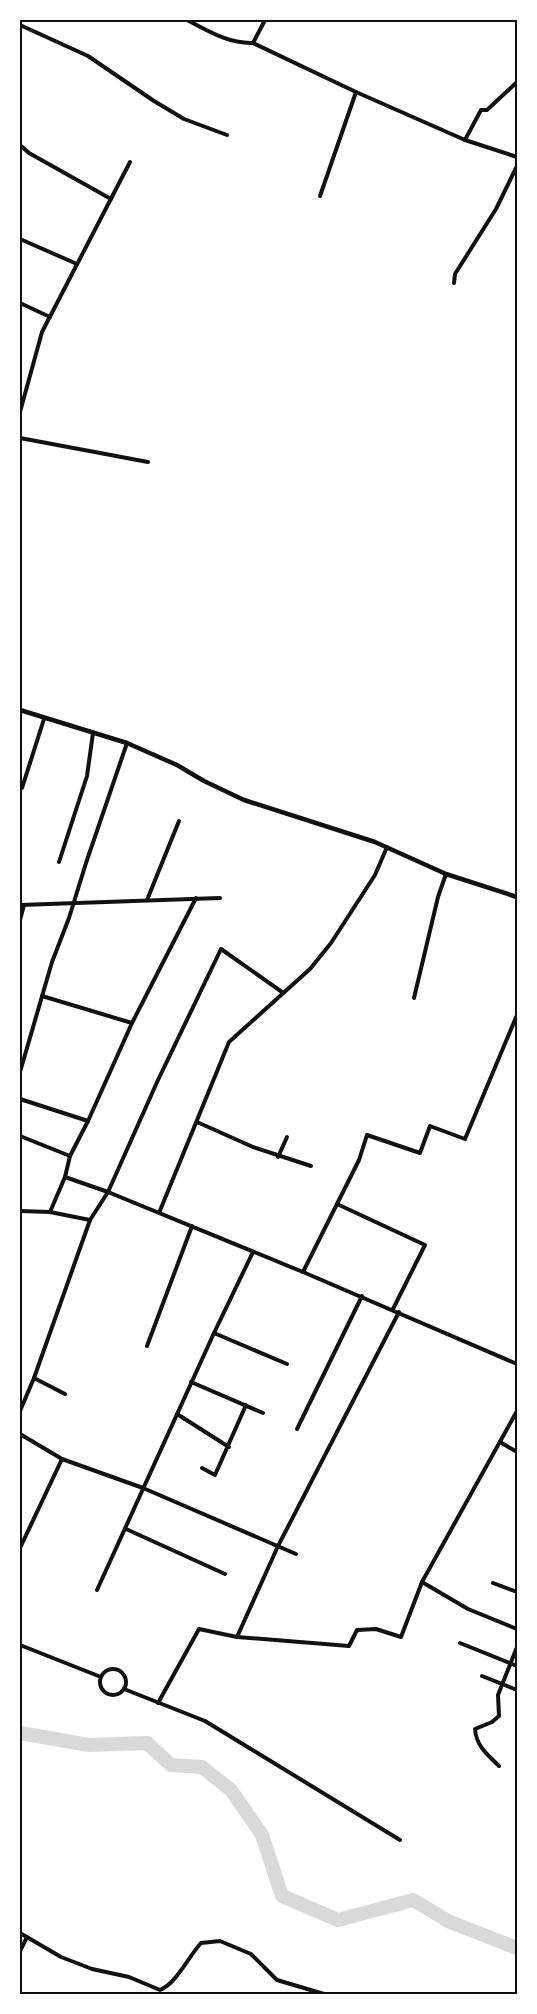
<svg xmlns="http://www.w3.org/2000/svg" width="537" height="2014" font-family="Mulish,sans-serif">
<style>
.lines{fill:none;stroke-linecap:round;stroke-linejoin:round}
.river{stroke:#d9d9d9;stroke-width:14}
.minor{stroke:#111;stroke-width:4}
.tertiary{stroke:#111;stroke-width:4.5}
.neatline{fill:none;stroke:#111;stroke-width:2}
</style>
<rect width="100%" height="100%" fill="#fff"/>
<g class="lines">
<polyline class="river" points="20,1733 89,1745 147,1743 171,1765 202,1767 231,1790 262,1835 282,1896 338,1920 413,1900 450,1922 517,1948"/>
<g class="minor">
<path d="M187,20C208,31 229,44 253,43L356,92L465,140L517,157"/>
<polyline points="20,25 88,56 154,101 184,119 227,135"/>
<polyline points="253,43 265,20"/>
<polyline points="465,140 481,110 487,110 517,82"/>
<polyline points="20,145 29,153 111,199"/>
<polyline points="320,196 356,92"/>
<polyline points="20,239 77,264"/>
<polyline points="454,283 455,274 496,209 517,166"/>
<polyline points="20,303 50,317"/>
<polyline points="20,412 42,332 130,162"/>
<polyline points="20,438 148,462"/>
<polyline points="22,788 44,719"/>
<polyline points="59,862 87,776 93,733"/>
<polyline points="147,900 179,821"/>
<polyline points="20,905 220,898"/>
<polyline points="20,920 24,905"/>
<polyline points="42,996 132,1023"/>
<polyline points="414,998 438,897 446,874"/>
<polyline points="20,1072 52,962 69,918 86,863 127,743"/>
<polyline points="20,1099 88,1121"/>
<polyline points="197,1122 253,1147 311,1166"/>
<polyline points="20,1136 70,1156"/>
<polyline points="278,1157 287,1137"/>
<polyline points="65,1177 108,1192 303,1272 517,1364"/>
<polyline points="337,1204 425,1245 393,1309"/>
<polyline points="20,1211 50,1212 90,1220"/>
<polyline points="50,1212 65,1177 70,1156 88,1121 132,1023 196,898"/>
<polyline points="159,1213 229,1042 310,969 331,943 375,875 387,847"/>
<polyline points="303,1272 359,1160 367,1135 420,1153 430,1126 465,1139 517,1015"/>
<polyline points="214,1333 287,1364"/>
<polyline points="147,1346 192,1226"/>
<polyline points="34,1378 65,1394"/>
<polyline points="191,1382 263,1413"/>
<polyline points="20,1411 34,1378 90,1220 108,1192 158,1080 221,949 282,992"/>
<polyline points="177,1414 229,1447"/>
<polyline points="297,1429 362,1296"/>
<polyline points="20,1434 62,1459 143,1488 296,1554"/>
<polyline points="500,1442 517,1452"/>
<polyline points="202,1468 215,1475 246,1405"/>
<polyline points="126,1529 225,1574"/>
<polyline points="20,1548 62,1459"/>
<polyline points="422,1582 468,1609 517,1629"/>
<polyline points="493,1583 517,1592"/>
<polyline points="97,1590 214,1333 253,1252"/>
<polyline points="237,1637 349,1646 357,1630 376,1629 401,1637 422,1582 517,1411"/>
<polyline points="460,1643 517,1666"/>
<polyline points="20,1645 101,1677"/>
<circle cx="113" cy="1682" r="13"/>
<polyline points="482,1676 517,1690"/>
<polyline points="124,1689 205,1721 400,1840"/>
<polyline points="158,1703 199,1629 237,1637 278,1546 399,1312"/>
<path d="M499,1766C488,1755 476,1746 475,1729L492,1722L499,1716L498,1695L517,1647"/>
<path d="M20,1933L61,1957L92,1969L129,1977L160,1990C176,1984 189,1956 201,1943L220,1941L251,1954L277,1980L324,1994"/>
<polyline points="20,1951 27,1937"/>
<polyline points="339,1994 352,1994"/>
</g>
<polyline class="tertiary" points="20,710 127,743 177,765 204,781 244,800 375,842 446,874 517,897"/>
</g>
<rect width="537" height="2014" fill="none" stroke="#ffffff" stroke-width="42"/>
<rect x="21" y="21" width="495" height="1972" class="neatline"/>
</svg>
